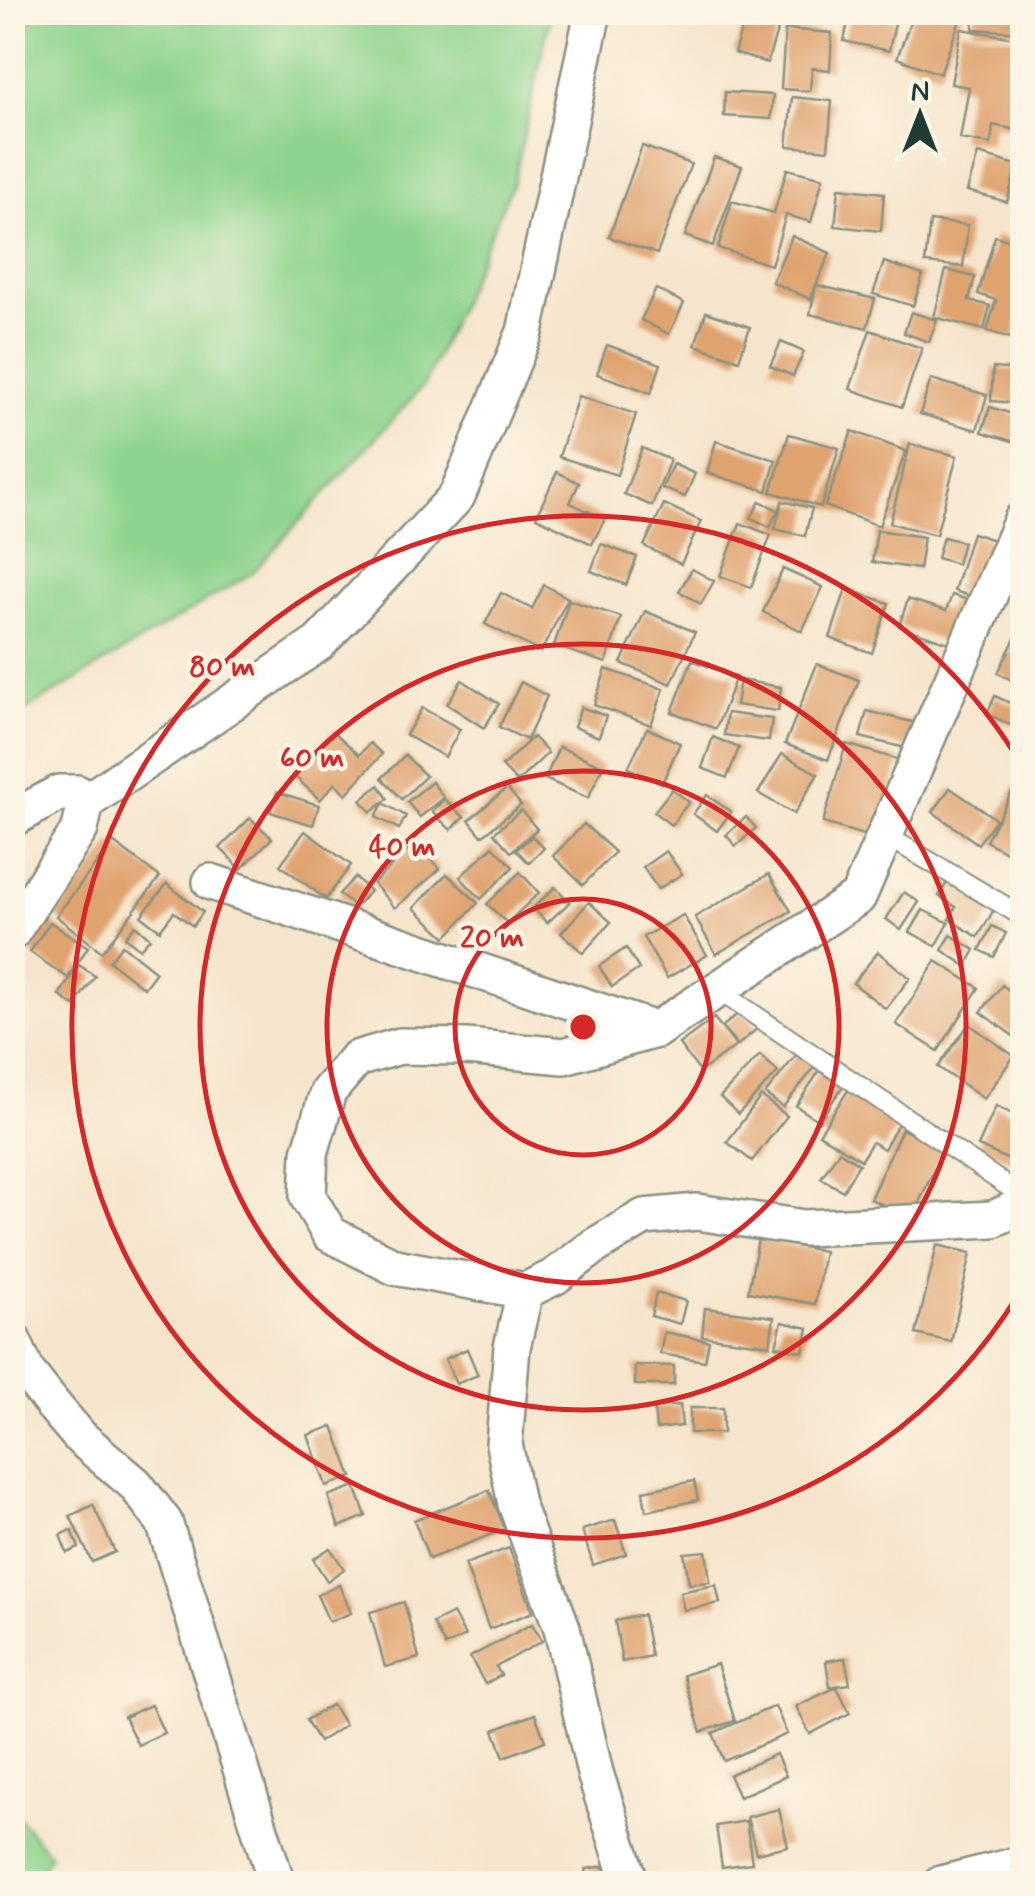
<svg xmlns="http://www.w3.org/2000/svg" width="1035" height="1896" font-family="Mynerve,sans-serif">
<style>
.green{fill:#8dd38d;stroke:#568860;stroke-width:2.5}
.building{fill:#dfa36f}
.lines{fill:none;stroke-linecap:round;stroke-linejoin:round}
.service-casing{stroke:#8a9180;stroke-width:22}
.minor-casing{stroke:#8a9180;stroke-width:40}
.service{stroke:#fff;stroke-width:18}
.minor{stroke:#fff;stroke-width:35}
.ring{fill:none;stroke:#d62828;stroke-width:5}
.centre{fill:#d62828;stroke:#fcf5e5;stroke-width:5}
.ring-label{font-size:30px;text-anchor:middle;font-weight:bold;fill:#d62828;stroke:#fcf5e5;stroke-width:9;stroke-linejoin:round;paint-order:stroke}
</style>
<rect width="100%" height="100%" fill="#fcf5e5"/>
<filter id="ink" filterUnits="userSpaceOnUse"><feTurbulence type="fractalNoise" baseFrequency=".01" numOctaves="2"/><feDisplacementMap in="SourceGraphic" scale="20" xChannelSelector="R" yChannelSelector="G"/><feConvolveMatrix kernelMatrix="1 2 1 2 8 2 1 2 1" color-interpolation-filters="sRGB"/></filter>
<filter id="wash" filterUnits="userSpaceOnUse"><feTurbulence type="fractalNoise" baseFrequency=".0048" numOctaves="4" result="noise"/><feDisplacementMap in="SourceGraphic" scale="40" xChannelSelector="R" yChannelSelector="G"/><feGaussianBlur stdDeviation="2.25" result="paint"/><feColorMatrix in="noise" values="0 0 0 0 0 0 0 0 0 0 0 0 0 0 0 0 0 1.4 0 .05"/><feComposite in="paint" operator="in"/></filter>
<g filter="url(#wash)">
<rect width="100%" height="100%" fill="#f6e5cc"/>
<g class="green">
<polygon points="13,12 551,13 514,180 424,385 252,573 13,718"/>
<polygon points="12,1810 50,1855 35,1883 13,1883"/>
</g>
<g id="blocks">
<g class="building">
<polygon points="730,12 783,12 767,63 734,53 745,18"/>
<polygon points="850,12 896,19 889,51 844,41"/>
<polygon points="914,12 963,12 940,74 897,58"/>
<polygon points="974,12 1022,12 1022,32 973,29"/>
<polygon points="785,29 832,33 830,70 812,68 810,91 781,89"/>
<polygon points="961,29 1022,39 1022,99 1017,130 993,125 991,144 960,139 969,87 951,84"/>
<polygon points="725,92 773,95 771,119 724,116"/>
<polygon points="792,97 832,101 828,150 787,146"/>
<polygon points="642,146 691,164 657,254 609,237"/>
<polygon points="978,154 1017,165 1007,202 967,191"/>
<polygon points="714,157 742,166 713,246 685,236"/>
<polygon points="787,169 823,178 811,222 786,215 771,265 718,248 732,201 774,213"/>
<polygon points="839,188 884,193 881,231 835,226"/>
<polygon points="930,221 968,225 963,267 925,263"/>
<polygon points="792,236 830,253 810,299 772,282"/>
<polygon points="995,236 1022,244 1022,308 1014,339 987,331 996,300 978,294"/>
<polygon points="884,262 923,275 913,306 873,294"/>
<polygon points="946,270 975,277 969,300 990,306 984,330 934,317"/>
<polygon points="816,285 875,299 867,328 810,314"/>
<polygon points="656,289 684,303 669,334 641,320"/>
<polygon points="706,312 750,327 739,360 695,345"/>
<polygon points="911,312 937,320 929,342 904,333"/>
<polygon points="870,330 922,348 902,407 850,389"/>
<polygon points="781,342 804,352 793,376 770,366"/>
<polygon points="607,345 661,364 651,393 597,374"/>
<polygon points="993,368 1019,370 1016,403 991,401"/>
<polygon points="931,379 987,395 977,430 920,414"/>
<polygon points="578,396 636,414 617,475 559,457"/>
<polygon points="990,407 1022,417 1022,444 982,432"/>
<polygon points="852,431 906,451 879,526 825,506"/>
<polygon points="789,434 839,448 821,507 771,492"/>
<polygon points="716,441 776,460 767,491 707,473"/>
<polygon points="910,444 957,456 936,535 890,523"/>
<polygon points="642,448 670,460 652,506 624,494"/>
<polygon points="673,464 695,474 685,497 662,488"/>
<polygon points="557,472 579,483 570,503 605,519 592,544 536,517"/>
<polygon points="760,501 778,510 770,527 751,518"/>
<polygon points="782,501 812,508 805,536 775,529"/>
<polygon points="664,504 701,521 681,564 644,546"/>
<polygon points="740,523 771,535 751,587 720,576"/>
<polygon points="877,530 924,537 919,569 872,562"/>
<polygon points="972,533 1004,543 986,601 954,591"/>
<polygon points="943,537 963,542 957,564 937,558"/>
<polygon points="601,544 637,557 626,585 591,571"/>
<polygon points="692,569 714,581 701,604 679,591"/>
<polygon points="783,569 823,587 802,631 763,612"/>
<polygon points="544,585 568,598 541,652 485,624 501,593 532,609"/>
<polygon points="846,589 889,603 872,653 830,638"/>
<polygon points="952,595 975,602 960,647 899,626 908,599 946,611"/>
<polygon points="569,600 621,617 606,663 554,646"/>
<polygon points="645,611 695,632 671,684 621,663"/>
<polygon points="1022,624 1022,685 998,673"/>
<polygon points="692,660 736,677 716,729 672,712"/>
<polygon points="817,664 859,680 828,760 785,744"/>
<polygon points="606,669 664,689 651,725 594,705"/>
<polygon points="462,680 499,704 484,728 447,704"/>
<polygon points="740,680 781,687 778,711 736,705"/>
<polygon points="521,682 547,696 527,740 499,727"/>
<polygon points="995,696 1021,708 1013,726 987,714"/>
<polygon points="581,707 606,716 599,737 574,727"/>
<polygon points="422,708 460,729 445,757 406,735"/>
<polygon points="867,711 920,724 914,750 860,737"/>
<polygon points="727,713 772,719 769,741 724,735"/>
<polygon points="647,728 680,743 662,783 628,768"/>
<polygon points="333,731 359,755 370,743 382,754 346,794 335,783 320,800 293,775"/>
<polygon points="533,737 548,753 517,782 502,766"/>
<polygon points="713,737 739,748 727,778 702,768"/>
<polygon points="846,744 900,760 877,839 823,823"/>
<polygon points="559,747 603,766 588,798 545,779"/>
<polygon points="782,754 818,774 794,814 758,793"/>
<polygon points="405,755 426,776 402,799 382,778"/>
<polygon points="1022,773 1022,861 986,841"/>
<polygon points="432,782 444,798 420,817 407,802"/>
<polygon points="379,785 388,799 371,812 361,800"/>
<polygon points="507,788 521,805 482,836 469,820"/>
<polygon points="950,788 996,819 978,844 933,812"/>
<polygon points="672,789 689,802 671,825 654,812"/>
<polygon points="277,792 319,805 313,825 270,812"/>
<polygon points="707,795 731,812 717,831 693,814"/>
<polygon points="444,799 464,817 451,830 432,812"/>
<polygon points="383,803 406,816 399,829 376,817"/>
<polygon points="521,810 537,829 511,852 494,833"/>
<polygon points="746,817 756,828 736,846 726,835"/>
<polygon points="250,818 272,838 241,869 220,848"/>
<polygon points="584,824 615,852 583,885 553,856"/>
<polygon points="305,831 351,865 326,899 280,865"/>
<polygon points="532,836 544,848 529,863 516,850"/>
<polygon points="113,842 160,877 102,952 56,916"/>
<polygon points="416,843 440,869 395,908 373,883"/>
<polygon points="493,846 513,867 481,899 460,877"/>
<polygon points="666,851 682,874 658,889 643,867"/>
<polygon points="520,872 539,893 507,923 487,904"/>
<polygon points="447,874 478,903 446,937 414,908"/>
<polygon points="769,874 791,911 716,954 695,917"/>
<polygon points="355,877 370,891 355,907 339,894"/>
<polygon points="949,879 995,908 978,937 949,919 956,907 939,896"/>
<polygon points="167,884 203,912 193,926 174,912 160,930 141,916"/>
<polygon points="555,887 570,902 547,923 533,908"/>
<polygon points="904,892 919,902 901,930 886,919"/>
<polygon points="589,902 611,922 583,953 561,933"/>
<polygon points="923,910 949,923 936,946 910,932"/>
<polygon points="683,915 707,955 667,978 643,937"/>
<polygon points="50,922 88,947 68,978 30,952"/>
<polygon points="135,925 150,938 140,949 125,937"/>
<polygon points="992,926 1006,933 994,957 980,950"/>
<polygon points="951,935 975,950 966,966 942,950"/>
<polygon points="122,945 156,972 144,988 109,961"/>
<polygon points="626,948 639,969 612,987 599,966"/>
<polygon points="878,952 910,978 886,1009 853,983"/>
<polygon points="936,961 979,988 938,1051 896,1024"/>
<polygon points="79,965 95,976 74,1006 59,995"/>
<polygon points="1002,985 1022,1000 1020,1041 981,1012"/>
<polygon points="742,1010 758,1028 738,1045 722,1027"/>
<polygon points="714,1018 736,1046 700,1072 679,1044"/>
<polygon points="969,1024 1014,1056 984,1099 938,1067"/>
<polygon points="801,1049 818,1063 783,1107 765,1094"/>
<polygon points="760,1055 778,1072 738,1114 720,1097"/>
<polygon points="820,1070 843,1086 819,1121 796,1106"/>
<polygon points="849,1089 900,1120 884,1149 872,1142 861,1160 819,1134"/>
<polygon points="761,1096 787,1116 752,1161 727,1142"/>
<polygon points="996,1106 1022,1118 1022,1166 978,1146"/>
<polygon points="902,1129 944,1148 912,1218 870,1199"/>
<polygon points="839,1151 859,1164 843,1191 821,1178"/>
<polygon points="758,1239 824,1251 815,1304 748,1292"/>
<polygon points="937,1245 971,1253 951,1342 916,1334"/>
<polygon points="656,1293 686,1301 680,1324 651,1316"/>
<polygon points="705,1308 774,1317 770,1345 702,1336"/>
<polygon points="782,1322 808,1328 803,1352 776,1346"/>
<polygon points="664,1332 709,1341 705,1361 660,1354"/>
<polygon points="467,1349 478,1375 456,1384 445,1359"/>
<polygon points="635,1365 674,1366 674,1385 635,1385"/>
<polygon points="680,1405 682,1426 656,1429 654,1407"/>
<rect x="690" y="1408" width="33" height="25"/>
<polygon points="333,1426 352,1477 326,1486 308,1435"/>
<polygon points="694,1481 698,1500 646,1511 643,1491"/>
<polygon points="355,1486 366,1516 339,1527 328,1496"/>
<polygon points="489,1490 505,1529 429,1559 414,1520"/>
<polygon points="93,1505 115,1552 92,1562 70,1516"/>
<polygon points="615,1520 626,1554 593,1565 582,1530"/>
<polygon points="72,1530 79,1548 67,1553 60,1535"/>
<polygon points="330,1548 344,1569 327,1581 313,1559"/>
<polygon points="509,1548 533,1612 489,1629 465,1564"/>
<polygon points="706,1551 710,1582 689,1584 684,1553"/>
<polygon points="339,1585 351,1613 329,1622 317,1595"/>
<polygon points="716,1585 720,1603 684,1610 680,1592"/>
<polygon points="404,1602 419,1658 385,1667 370,1612"/>
<polygon points="453,1613 465,1636 445,1646 433,1623"/>
<polygon points="643,1615 651,1656 622,1662 615,1621"/>
<polygon points="532,1624 542,1641 496,1667 501,1675 485,1684 470,1657"/>
<polygon points="845,1658 850,1684 830,1687 826,1661"/>
<polygon points="717,1664 735,1721 701,1732 683,1675"/>
<polygon points="837,1687 850,1713 810,1734 796,1706"/>
<polygon points="151,1705 164,1733 138,1745 124,1717"/>
<polygon points="332,1705 345,1725 319,1742 306,1720"/>
<polygon points="775,1706 787,1734 724,1761 713,1733"/>
<polygon points="535,1714 545,1741 504,1757 494,1730"/>
<polygon points="776,1754 786,1776 739,1797 729,1775"/>
<polygon points="779,1809 788,1846 756,1853 747,1817"/>
<polygon points="746,1821 752,1863 722,1867 716,1826"/>
<polygon points="605,1866 608,1884 588,1884 586,1869"/>
</g>
</g>
</g>
<g filter="url(#ink)">
<use href="#blocks" fill-opacity="0" stroke="#8a9180" stroke-width="2.5"/>
<g class="lines">
<defs>
<g id="service">
<polyline points="885,835 1022,916"/>
<polyline points="718,990 1022,1196"/>
</g>
<g id="minor">
<polyline points="1022,520 858,897 656,1030 564,1056 466,1047 400,1046 356,1059 328,1092 310,1153 308,1197 330,1234 395,1267 525,1291 554,1277 595,1246 644,1217 697,1212 804,1228 993,1219 1022,1206"/>
<polyline points="86,802 319,643 457,496 525,332 593,12"/>
<polyline points="12,819 59,793 77,793 86,802 80,829 12,932"/>
<polyline points="211,882 656,1030"/>
<polyline points="525,1291 512,1347 504,1444 516,1504 562,1628 595,1773 631,1884"/>
<polyline points="12,1339 27,1372 53,1405 81,1438 135,1484 164,1522 277,1884"/>
<polyline points="941,1884 1022,1864"/>
</g>
</defs>
<use href="#service" class="service-casing"/>
<use href="#minor" class="minor-casing"/>
<use href="#service" class="service"/>
<use href="#minor" class="minor"/>
</g>
</g>
<g class="ring">
<circle cx="583" cy="1027" r="128"/>
<circle cx="583" cy="1027" r="256"/>
<circle cx="583" cy="1027" r="383"/>
<path d="M1021 1290A511 511 0 1 1 1021 764"/>
</g>
<circle cx="583" cy="1027" r="15" class="centre"/>
<g class="ring-label">
<text x="222" y="676">80 m</text>
<text x="312" y="767">60 m</text>
<text x="402" y="856">40 m</text>
<text x="492" y="947">20 m</text>
</g>
<rect width="1035" height="1896" fill="none" stroke="#fcf5e5" stroke-width="50"/>
<g transform="translate(920 115)" stroke="#fcf5e5" stroke-width="8" paint-order="stroke">
<path d="M0-8L18 38L0 25L-18 38Z" fill="#1f3d34"/>
<text y="-15" font-size="28" font-weight="bold" text-anchor="middle" fill="#1f3d34">N</text>
</g>
</svg>
